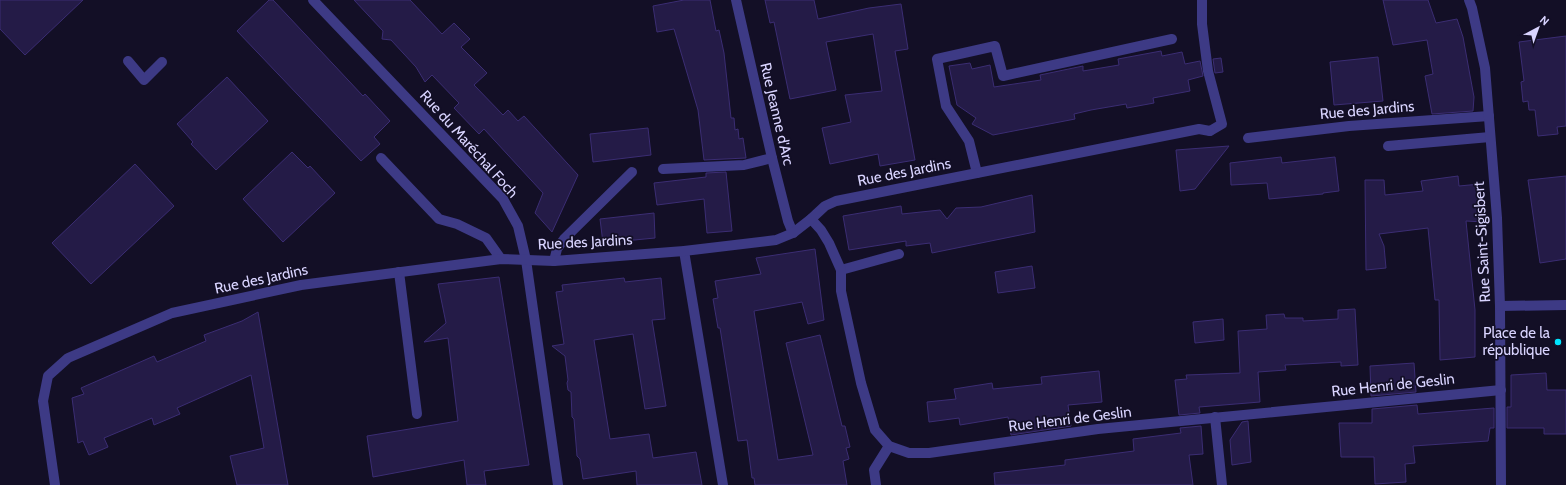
<svg xmlns="http://www.w3.org/2000/svg" width="1566" height="485" font-family="Cabin,sans-serif">
<style>
.building{fill:#241b47;stroke:#3b2d73}
.lines{fill:none;stroke-linecap:round;stroke-linejoin:round}
.lane{stroke:#3d3a85;stroke-width:10}
.street{stroke:#3d3a85;stroke-width:10}
.poi-dot{fill:#00e5ff;stroke:#130f26;stroke-width:1.5}
.labels{text-anchor:middle;dominant-baseline:central;stroke-width:3.5;stroke-linejoin:round;paint-order:stroke}
.street-label{font-size:15px;fill:#d9d4ff;stroke:#130f26}
.poi-label{font-size:15px;fill:#d9d4ff;stroke:#130f26;text-anchor:end}
</style>
<rect width="100%" height="100%" fill="#130f26"/>
<g class="building">
<polygon points="0,0 83,0 25,55 0,29"/>
<polygon points="269,0 273,0 363,96 365,94 390,121 374,137 380,144 361,161 237,31"/>
<polygon points="354,0 410,0 442,34 454,23 470,39 461,47 487,73 474,85 503,115 508,110 518,121 524,116 578,175 552,232 535,213 543,193 484,129 479,134 454,108 459,103 432,75 425,82 416,67 391,40 382,39 383,31"/>
<polygon points="684,0 710,0 716,31 719,30 724,53 731,118 734,118 735,130 738,129 739,139 743,138 746,158 704,160 698,110 674,29 657,32 653,6"/>
<polygon points="765,0 814,0 818,19 869,8 901,4 908,49 895,51 915,160 880,166 878,154 830,164 822,128 851,122 845,95 882,91 873,34 826,42 836,90 790,99 774,22 770,23"/>
<polygon points="1383,0 1428,0 1436,23 1457,19 1463,37 1469,70 1474,97 1473,111 1432,114 1425,76 1433,74 1427,40 1393,45"/>
<polygon points="1566,36 1566,126 1557,127 1558,134 1538,136 1535,110 1529,110 1528,101 1523,102 1521,82 1524,81 1519,42"/>
<polygon points="1161,51 1162,56 1182,52 1185,64 1200,61 1203,76 1188,80 1190,91 1153,98 1154,103 1127,108 1126,104 1091,110 1074,114 1075,119 993,135 972,124 976,118 957,105 949,66 970,63 972,69 990,65 994,87 1041,80 1040,75 1083,66 1083,71 1119,65 1118,59"/>
<polygon points="1378,57 1383,101 1334,105 1330,62"/>
<polygon points="1221,58 1223,72 1215,73 1213,59"/>
<polygon points="227,77 268,121 216,170 191,144 193,142 177,124"/>
<polygon points="648,128 651,155 593,162 590,134"/>
<polygon points="1229,146 1195,189 1180,191 1176,150"/>
<polygon points="292,152 308,168 310,166 335,193 283,242 243,199"/>
<polygon points="1281,157 1282,163 1335,157 1339,191 1323,193 1323,194 1269,199 1267,183 1231,185 1230,163"/>
<polygon points="135,164 174,206 91,284 52,243"/>
<polygon points="726,172 732,231 707,233 704,199 657,205 654,183 706,177 706,173"/>
<polygon points="1458,176 1459,186 1480,184 1484,222 1466,221 1475,310 1475,357 1440,360 1439,300 1435,300 1428,228 1379,234 1384,246 1386,268 1366,270 1365,180 1384,180 1385,195 1423,191 1421,181"/>
<polygon points="1566,176 1566,259 1540,263 1528,180"/>
<polygon points="1032,195 1035,232 932,253 930,243 906,246 906,241 849,250 843,216 901,206 902,214 940,210 947,219 956,208 981,207"/>
<polygon points="654,213 655,238 603,243 600,219"/>
<polygon points="815,249 824,320 808,324 802,302 754,311 778,460 813,455 786,343 820,335 842,426 845,426 850,447 846,448 849,459 843,461 847,485 755,485 754,478 752,478 747,440 738,441 720,328 718,328 713,299 718,298 715,281 761,274 756,258"/>
<polygon points="1032,266 1035,288 998,293 995,272"/>
<polygon points="499,277 529,465 484,471 486,485 467,485 464,460 373,477 367,436 458,421 448,338 424,342 446,323 438,284"/>
<polygon points="624,278 625,282 661,278 665,319 652,320 666,406 645,409 633,334 594,340 610,439 649,434 653,458 696,452 702,485 637,485 636,471 583,479 580,459 577,456 574,419 572,417 571,392 568,390 567,383 568,380 565,356 552,346 564,344 556,292 563,291 562,285"/>
<polygon points="1355,309 1358,365 1341,366 1341,362 1285,365 1286,370 1258,372 1260,402 1199,407 1200,413 1179,415 1175,380 1187,379 1186,375 1240,373 1238,331 1267,329 1266,315 1284,314 1285,318 1303,318 1303,321 1338,319 1338,310"/>
<polygon points="258,312 288,485 237,485 230,456 264,448 251,375 177,408 180,414 154,425 152,418 104,438 108,447 89,455 83,441 78,443 72,398 84,394 81,388 154,356 157,362 206,341 204,335 242,321"/>
<polygon points="1223,319 1224,340 1195,343 1193,322"/>
<polygon points="1414,363 1416,392 1371,396 1370,366"/>
<polygon points="1099,371 1102,402 1068,405 1071,426 1011,435 1008,417 960,425 959,418 929,422 927,402 956,399 954,389 992,383 993,389 1042,384 1041,377"/>
<polygon points="1546,373 1547,390 1566,390 1566,434 1544,434 1544,428 1507,428 1507,407 1511,407 1511,375"/>
<polygon points="1417,405 1418,414 1494,408 1494,428 1490,428 1488,441 1413,446 1415,463 1405,464 1406,482 1375,484 1374,457 1341,457 1339,423 1372,423 1372,409"/>
<polygon points="1248,421 1251,462 1232,465 1230,440 1242,422"/>
<polygon points="1201,426 1203,454 1189,455 1193,485 995,485 994,473 1065,465 1065,460 1134,451 1133,439 1181,433 1180,428"/>
</g>
<g class="lines">
<g class="lane">
<polyline points="1202,0 1202,24 1208,71 1222,124 1210,131"/>
<polyline points="128,61 144,80 162,62"/>
<polyline points="1248,138 1349,126 1489,116"/>
<polyline points="1388,146 1490,137"/>
<polyline points="381,158 439,219 457,224 486,238 501,259"/>
<polyline points="663,169 744,165 772,158"/>
<polyline points="977,173 969,141 946,106 937,59 995,46 1003,76 1172,39"/>
<polyline points="684,251 723,485"/>
<polyline points="554,261 557,249 564,239 632,172"/>
<polyline points="841,270 899,254"/>
<polyline points="399,272 417,414"/>
<polyline points="876,485 874,470 889,446"/>
</g>
<g class="street">
<polyline points="313,0 503,199 518,226 526,260 558,485"/>
<polyline points="736,0 772,158 788,221 793,233"/>
<polyline points="1469,0 1472,8 1485,68 1497,218 1500,306 1501,485"/>
<polyline points="811,219 821,230 829,243 841,270 841,291 861,383 875,430 889,446 909,453 929,453 1098,429 1501,390"/>
<polyline points="1500,306 1566,305"/>
<polyline points="1215,417 1222,485"/>
<polyline points="55,485 43,401 48,376 68,358 172,313 301,285 501,259 554,261 684,251 776,240 793,233 811,219 825,206 836,201 1199,129 1210,131"/>
</g>
</g>
<circle class="poi-dot" cx="1558" cy="342" r="4"/>
<g class="labels">
<g class="street-label">
<text transform="translate(1367 110) rotate(-5)">Rue des Jardins</text>
<text transform="translate(777 114) rotate(77)">Rue Jeanne d'Arc</text>
<text transform="translate(469 144) rotate(48)">Rue du Maréchal Foch</text>
<text transform="translate(904 172) rotate(-11)">Rue des Jardins</text>
<text transform="translate(585 242) rotate(-3)">Rue des Jardins</text>
<text transform="translate(1482 242) rotate(-93)">Rue Saint-Sigisbert</text>
<text transform="translate(261 279) rotate(-12)">Rue des Jardins</text>
<text transform="translate(1393 385) rotate(-6)">Rue Henri de Geslin</text>
<text transform="translate(1070 419) rotate(-7)">Rue Henri de Geslin</text>
</g>
<g class="poi-label">
<text x="1550" y="333">Place de la<tspan x="1550" dy="17">république</tspan></text>
</g>
</g>
<g transform="translate(1538 28) rotate(41)" stroke="#130f26" stroke-width="3" paint-order="stroke">
<path d="M0-3L7 15L0 10L-7 15Z" fill="#d9d4ff"/>
<text y="-6" font-size="11" font-weight="bold" text-anchor="middle" fill="#d9d4ff">N</text>
</g>
</svg>
